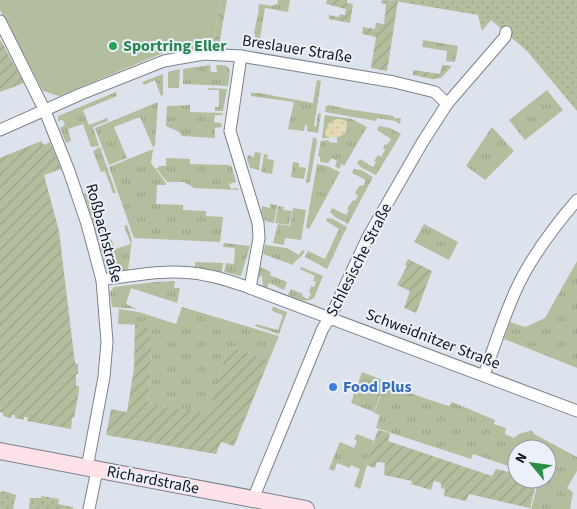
<svg xmlns="http://www.w3.org/2000/svg" width="577" height="509" font-family="'Source Sans 3',sans-serif">
<style>
.grass{fill:url(#grass-tufts)}
.forest{fill:url(#forest-crowns)}
.sand{fill:url(#sand-dots)}
.park{fill:url(#park-dots)}
.garden{fill:url(#garden-furrows)}
.pitch{fill:#b3be9f}
.lines{fill:none;stroke-linecap:round;stroke-linejoin:round}
.street-casing{stroke:#7d838b;stroke-width:13}
.secondary-casing{stroke:#7d838b;stroke-width:18}
.street{stroke:#fff;stroke-width:11}
.secondary{stroke:#fde2e9;stroke-width:16}
.leisure-dot{fill:#2e9e5b;stroke:#eaf1f9;stroke-width:2}
.shop-dot{fill:#3f7fe0;stroke:#eaf1f9;stroke-width:2}
.labels{text-anchor:middle;dominant-baseline:central;stroke-width:4;stroke-linejoin:round;paint-order:stroke}
.leisure-label{font-size:16px;font-weight:bold;fill:#27864d;stroke:#eaf1f9;text-anchor:start}
.street-label{font-size:16px;fill:#141619;stroke:#eaf1f9}
.shop-label{font-size:16px;font-weight:bold;fill:#366cbe;stroke:#eaf1f9;text-anchor:start}
</style>
<defs>
<pattern id="grass-tufts" width="24" height="20" patternUnits="userSpaceOnUse" patternTransform="scale(1.25)"><rect width="24" height="20" fill="#b3be9f"/><path d="M3 7l-1-3M5 7V3M7 7l1-3M15 17l-1-3M17 17v-4M19 17l1-3" fill="none" stroke="#99a388"/></pattern>
<pattern id="forest-crowns" width="20" height="18" patternUnits="userSpaceOnUse" patternTransform="scale(1.25)"><rect width="20" height="18" fill="#b3be9f"/><path d="M2 6a3 3 0 1 1 6 0M12 15a3 3 0 1 1 6 0" fill="none" stroke="#99a388"/></pattern>
<pattern id="sand-dots" width="8" height="8" patternUnits="userSpaceOnUse" patternTransform="scale(1.25)"><rect width="8" height="8" fill="#e3d9b4"/><path d="M2 2h.1M6 6h.1" fill="none" stroke="#c2ba9a" stroke-width="1.8" stroke-linecap="round"/></pattern>
<pattern id="park-dots" width="8" height="8" patternUnits="userSpaceOnUse" patternTransform="scale(1.25)"><rect width="8" height="8" fill="#b3be9f"/><path d="M2 2h.1M6 6h.1" fill="none" stroke="#99a388" stroke-width="1.8" stroke-linecap="round"/></pattern>
<pattern id="garden-furrows" width="10" height="10" patternUnits="userSpaceOnUse" patternTransform="scale(1.25)"><rect width="10" height="10" fill="#b3be9f"/><path d="M-1 1l2-2M0 10L10 0M9 11l2-2" fill="none" stroke="#99a388"/></pattern>
</defs>
<rect width="100%" height="100%" fill="#dce3ec"/>
<g class="grass">
<polygon points="278,0 290,0 288,12 265,8 259,45 254,44 255,34 254,33 259,9 258,9 259,4 273,6 274,4 277,5"/>
<polygon points="423,40 458,46 455,62 446,61 447,51 422,47"/>
<path d="M210,65L211,72H217L216,65C234,64 230,72 228,86L183,84V69Z"/>
<polygon points="180,69 179,88 168,88 168,72"/>
<polygon points="163,74 163,95 161,96 155,80 144,85 142,82"/>
<polygon points="317,80 321,81 314,126 316,127 318,113 321,114 318,133 307,131 307,125 305,125 304,131 288,129 294,102 251,96 251,93 259,93 313,103"/>
<polygon points="208,88 227,89 223,111 215,111 215,107 219,107 219,90 208,90"/>
<polygon points="547,90 563,110 525,140 509,120"/>
<polygon points="116,92 117,96 83,110 89,125 107,118 108,121 93,127 99,146 91,147 83,124 68,129 71,141 66,143 60,128 65,125 63,120 58,121 58,116"/>
<polygon points="158,102 155,146 153,147 140,117 114,127 127,158 109,165 95,128"/>
<polygon points="190,105 190,112 223,113 222,115 215,115 214,122 221,123 222,127 215,128 215,138 182,136 179,132 166,126 167,106"/>
<polygon points="329,105 347,109 394,116 394,118 401,118 400,124 395,121 377,118 376,121 325,112 326,106"/>
<polygon points="325,115 352,119 367,127 344,166 342,164 339,169 335,166 337,161 332,158 328,163 320,162 320,157 318,156 321,141 329,140 329,142 337,143 337,138 345,133 347,126 328,127 326,129 327,137 331,138 322,138"/>
<polygon points="379,126 390,128 401,134 376,175 362,168 357,163 360,159 373,167 376,162 374,161 378,155 381,157 385,150 383,148 385,144 387,145 391,139 377,130"/>
<polygon points="492,127 514,151 485,180 466,166"/>
<polygon points="313,138 316,138 317,141 310,181 308,183 306,182"/>
<polygon points="100,147 116,193 113,193 105,171 101,172 93,151"/>
<polygon points="153,149 151,163 166,183 166,185 157,185 156,204 183,205 183,210 206,211 206,216 223,217 220,242 134,238 109,167"/>
<polygon points="255,152 261,153 259,170 250,168 247,159 248,155 254,157"/>
<polygon points="264,154 268,155 267,159 274,160 272,174 261,172"/>
<polygon points="166,158 190,159 190,164 229,165 232,167 236,182 229,184 231,189 237,188 238,190 194,188 184,182 167,182 156,168 158,168 159,166 166,166"/>
<polygon points="293,162 299,163 299,167 306,168 304,179 291,177"/>
<polygon points="317,164 327,166 340,172 309,229 306,227"/>
<polygon points="354,169 361,170 373,177 348,224 335,217 330,212 332,208 346,215 349,210 347,209 353,200 355,201 358,196 355,193 360,185 363,186 366,180 352,173"/>
<polygon points="93,190 101,212 91,215 84,194"/>
<polygon points="270,204 277,205 274,223 265,221 261,211 262,206 270,208"/>
<polygon points="278,206 284,207 283,210 292,211 289,225 275,223"/>
<polygon points="293,208 306,210 301,240 285,238 284,245 273,243 278,224 290,226"/>
<polygon points="102,214 110,236 98,240 92,218"/>
<polygon points="327,218 333,219 347,227 327,269 305,257 308,251 325,259 339,229 326,221"/>
<polygon points="424,224 458,242 449,260 414,242"/>
<polygon points="127,225 132,240 128,270 118,271 117,265 111,265 111,272 109,272 106,268 99,243 111,239 115,249 131,244 124,226"/>
<polygon points="224,243 250,246 241,276 224,272 226,263 234,264 235,248 223,247"/>
<path d="M265,245L287,248L299,255L302,250L305,251C302,257 296,259 293,265L263,254Z"/>
<polygon points="577,261 577,368 504,339 510,322 525,327 545,318"/>
<polygon points="195,262 223,263 222,273 195,267"/>
<polygon points="260,267 271,272 270,275 287,282 284,290 269,283 267,288 263,286 262,277 261,276 258,278"/>
<path d="M301,267L323,276L314,298C305,304 297,298 288,295L291,289L303,294L302,296L308,299L311,294L309,292L311,286L314,287L316,282L313,281L315,276L300,269Z"/>
<polygon points="175,281 174,288 180,288 177,303 131,288 126,304 137,309 112,307 110,292 114,287 155,282"/>
<polygon points="182,307 279,336 269,360 228,346 208,414 148,404 152,353 145,325 118,324 119,309 139,312 176,324"/>
<polygon points="273,307 287,312 279,334 255,326 256,324 278,330 283,315 272,311"/>
<polygon points="362,372 385,381 374,412 351,403"/>
<path d="M386,381C406,393 427,399 449,406L452,402L495,420L494,424L506,428L505,434L514,438L519,434L532,430L534,434L577,457V471L567,488L573,492L570,509H531L539,479H547V449H517V469L473,454L471,459L376,428L380,415L374,413Z"/>
<polygon points="357,434 374,441 360,489 354,486 360,469 351,465 350,468 337,463 334,471 329,469 340,442 354,448 357,441 354,439"/>
</g>
<polygon class="forest" points="220,0 227,0 219,45 213,44"/>
<polygon class="sand" points="336,119 341,119 346,121 347,126 345,133 337,138 327,137 325,134 328,124"/>
<g class="park">
<polygon points="389,0 577,0 577,111 527,51 491,20 482,31 478,15"/>
<polygon points="4,491 16,495 13,509 0,509 0,492"/>
<polygon points="42,496 59,499 58,504 73,507 73,509 29,509 30,498 41,498"/>
</g>
<g class="garden">
<polygon points="327,0 347,0 347,3 353,4 350,23 329,19 329,15 339,17 340,14 345,15 346,9 326,4"/>
<polygon points="382,0 398,1 387,71 371,68 376,37 362,34 363,27 375,29 376,23 384,24 386,4 381,3"/>
<polygon points="0,39 24,83 0,92"/>
<polygon points="442,65 452,66 441,78 432,79 413,75 413,70 440,74"/>
<polygon points="41,141 44,145 50,142 61,169 44,175 59,231 75,363 78,364 78,374 76,374 76,386 79,386 79,391 74,418 72,418 71,429 27,421 28,417 24,417 24,420 15,418 15,415 12,415 11,418 3,416 3,413 0,412 0,158"/>
<polygon points="408,259 432,271 416,313 404,308 410,291 397,285 407,266 405,265"/>
<polygon points="135,324 145,325 150,330 152,353 148,404 208,413 228,346 269,360 234,446 221,442 216,454 106,435 111,409 127,412 134,368"/>
<polygon points="378,430 390,433 388,441 492,476 496,469 517,474 517,479 537,480 530,508 469,494 466,501 444,496 445,489 441,488 441,483 434,481 431,490 411,484 412,481 384,475 385,463 377,462 375,468 366,465"/>
</g>
<polygon class="pitch" points="0,0 220,0 213,44 202,49 163,53 59,96 43,91 0,10"/>
<g class="lines">
<defs>
<g id="street">
<polyline points="0,21 45,111 69,171 87,224 102,280 107,342 104,377 87,468"/>
<polyline points="241,56 230,131 258,223 259,238 250,288"/>
<polyline points="0,130 81,94 164,61 204,54 241,56 394,82 435,92 447,104"/>
<path d="M102,280C136,275 171,268 205,275C220,277 235,283 250,288L577,411"/>
<path d="M484,375C494,347 503,319 515,292C530,258 553,228 577,200"/>
<polyline points="253,499 323,328 330,318 368,237 422,143 447,104 505,37 506,32"/>
<polyline points="89,509 97,470"/>
</g>
<polyline id="secondary" points="0,451 306,509"/>
</defs>
<use href="#street" class="street-casing"/>
<use href="#secondary" class="secondary-casing"/>
<use href="#street" class="street"/>
<use href="#secondary" class="secondary"/>
</g>
<circle class="leisure-dot" cx="113" cy="46" r="5"/>
<circle class="shop-dot" cx="333" cy="387" r="5"/>
<g class="labels">
<g class="leisure-label">
<text x="123" y="46">Sportring Eller</text>
</g>
<g class="street-label">
<text transform="translate(297 49) rotate(9)">Breslauer Straße</text>
<text transform="translate(104 233) rotate(75)">Roßbachstraße</text>
<text transform="translate(359 260) rotate(-63)">Schlesische Straße</text>
<text transform="translate(433 339) rotate(21)">Schweidnitzer Straße</text>
<text transform="translate(153 480) rotate(11)">Richardstraße</text>
</g>
<g class="shop-label">
<text x="343" y="387">Food Plus</text>
</g>
</g>
<g transform="translate(532 464) rotate(299)"><circle r="24" fill="#eaf1f9" stroke="#94999f"/>
<path d="M0-4L9 19L0 12L-9 19Z" fill="#2a8f44"/>
<text y="-8" font-size="14" font-weight="bold" text-anchor="middle" fill="#141619">N</text>
</g>
</svg>
